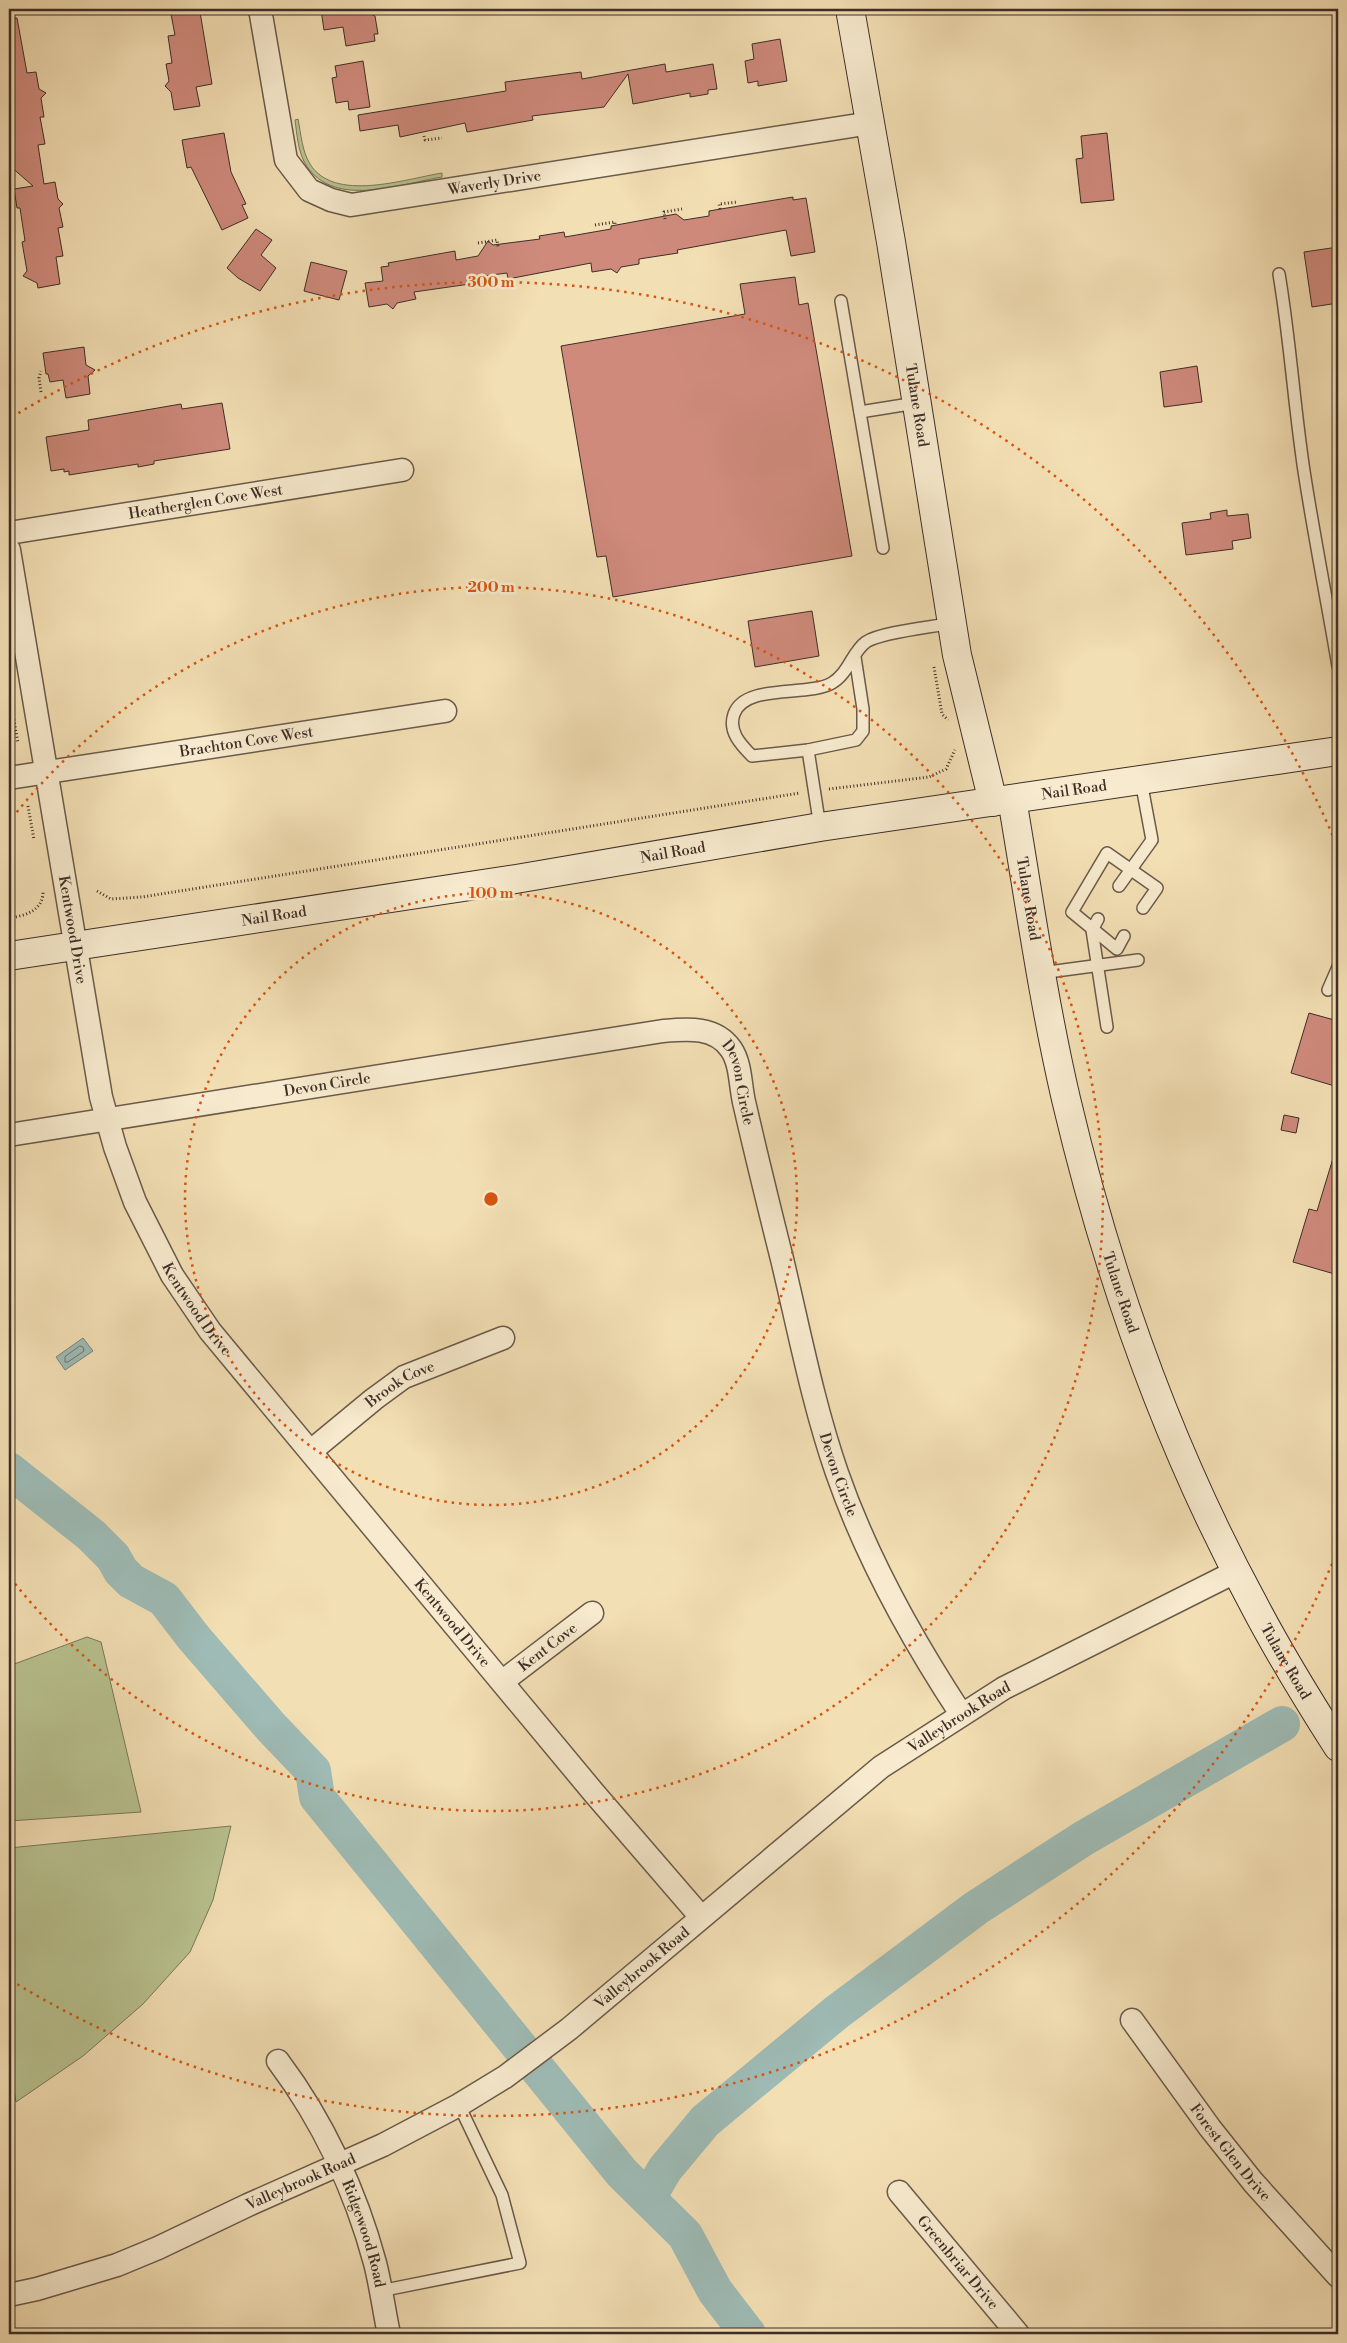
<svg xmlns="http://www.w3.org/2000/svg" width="1347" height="2343" font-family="'Libre Bodoni',serif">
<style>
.green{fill:#b8c28f;stroke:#7a785b}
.water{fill:#9ebbb5;stroke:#77837c}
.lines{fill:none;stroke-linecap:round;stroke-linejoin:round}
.shore{stroke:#6e746e;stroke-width:1}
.river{stroke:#9ebbb5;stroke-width:36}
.building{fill:#cf8a7c;stroke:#3d2e27}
.lane-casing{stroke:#6a5a4a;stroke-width:14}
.street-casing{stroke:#6a5a4a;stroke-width:25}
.secondary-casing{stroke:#3d2e27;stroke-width:30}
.path{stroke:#3d2e27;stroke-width:3;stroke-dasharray:1 2.5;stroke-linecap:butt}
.lane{stroke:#f7eace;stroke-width:11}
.street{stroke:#f7eace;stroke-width:22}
.secondary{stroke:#f7eace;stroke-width:28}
.ring{fill:none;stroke:#d7550f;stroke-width:2.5;stroke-dasharray:2.5 5}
.labels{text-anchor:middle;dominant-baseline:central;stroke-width:5;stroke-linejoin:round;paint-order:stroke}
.street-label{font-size:15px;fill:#3d2e27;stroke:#f7eace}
.centre{fill:#d7550f;stroke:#f7eace;stroke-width:2.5}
.ring-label{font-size:15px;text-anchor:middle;font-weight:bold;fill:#d7550f;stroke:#f7eace;stroke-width:5;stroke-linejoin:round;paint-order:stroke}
</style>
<rect width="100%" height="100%" fill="#f3dfb4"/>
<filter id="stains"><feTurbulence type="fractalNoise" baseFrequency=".004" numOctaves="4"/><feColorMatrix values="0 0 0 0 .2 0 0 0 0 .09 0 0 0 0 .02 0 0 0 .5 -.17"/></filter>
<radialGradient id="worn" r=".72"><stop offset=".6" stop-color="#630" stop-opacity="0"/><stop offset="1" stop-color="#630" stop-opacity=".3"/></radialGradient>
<g class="green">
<path d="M298,119C301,134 302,151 310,164C334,203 405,179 442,173V177C400,184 334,209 306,165C298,152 297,135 295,120Z"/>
<polygon points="87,1637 101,1642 141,1812 9,1821 9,1666"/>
<polygon points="231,1826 213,1900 190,1952 143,2004 83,2056 16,2102 9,2061 9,1848"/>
</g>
<polygon class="water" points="83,1338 93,1351 65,1370 56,1357"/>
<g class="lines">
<polygon class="shore" points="80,1346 83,1347 84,1351 68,1362 65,1362 65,1357"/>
<g class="river">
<polyline points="9,1470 91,1535 113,1557 121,1571 131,1581 164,1599 194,1638 271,1727 313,1771 317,1797 622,2173 685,2235 715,2291 748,2334"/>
<polyline points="648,2198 665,2169 705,2121 837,2012 976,1908 1084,1838 1282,1724"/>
</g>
</g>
<g class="building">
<polygon points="170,9 195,9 200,12 212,84 196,87 200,106 174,110 171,92 165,86 169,81 166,64 172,63 168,36 175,35"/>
<polygon points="329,9 370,9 371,14 375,16 378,34 374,34 375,41 346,46 343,27 324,30 321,10"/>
<polygon points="9,18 17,18 27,73 36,72 39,89 46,93 41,98 44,117 40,117 45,144 38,145 44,184 55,182 58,199 63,204 59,208 63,227 58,228 63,256 56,257 60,284 38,288 37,283 23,276 27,271 22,242 25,241 20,208 17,208 14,189 33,186 10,166 9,160"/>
<polygon points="780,39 787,81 758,86 758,81 748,83 745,61 754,59 752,44"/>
<polygon points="363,61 370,107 349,110 348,101 336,103 332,78 337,77 335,66"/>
<polygon points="665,64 666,72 713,64 717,89 708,90 708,94 690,97 690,93 633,104 628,74 604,107 532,116 533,120 467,132 465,123 400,137 398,125 360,131 358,115 506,91 505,82 581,72 582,79"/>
<polygon points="224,133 231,172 246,204 242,205 248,218 222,230 191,167 187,168 182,140"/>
<polygon points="1107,133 1114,200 1081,203 1076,159 1083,158 1081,136"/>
<polygon points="793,197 793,200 806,198 815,252 791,256 786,230 677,250 678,253 639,259 639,264 621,267 617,273 611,269 592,272 591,263 508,279 507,273 469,278 470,284 414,292 416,299 397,303 393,309 387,304 369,307 365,283 383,281 381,267 389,266 388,263 455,251 456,260 478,256 488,241 493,245 540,239 539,236 564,232 565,237 611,229 611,226 676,214 684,220 709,216 709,211"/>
<polygon points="256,229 272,240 261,255 276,268 260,291 238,278 227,268"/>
<polygon points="1338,247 1338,303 1312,307 1304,252"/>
<polygon points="311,262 347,271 339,300 304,291"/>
<polygon points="795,277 799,305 808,303 852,556 613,597 606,556 597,557 561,346 745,314 740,284"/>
<polygon points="84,347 86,365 95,370 88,376 90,394 66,398 63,380 50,382 48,374 46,374 43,353"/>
<polygon points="1197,366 1202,402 1164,407 1160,372"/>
<polygon points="222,403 230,449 154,461 154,464 138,467 138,464 69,475 69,471 64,472 64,469 51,471 46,437 89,430 88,420 181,404 182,409"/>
<polygon points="1227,510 1227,516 1248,514 1251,538 1232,541 1233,549 1186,555 1182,523 1211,519 1210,513"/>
<polygon points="812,611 819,656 755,667 748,621"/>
<polygon points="1309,1013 1338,1021 1338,1087 1291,1073"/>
<polygon points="1284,1115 1299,1118 1296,1133 1281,1130"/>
<polygon points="1334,1155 1338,1155 1338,1275 1293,1262 1309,1209 1317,1211"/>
</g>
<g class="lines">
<defs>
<g id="lane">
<path d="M1279,274C1290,339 1294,405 1304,471C1314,536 1327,601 1338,666"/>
<polyline points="841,301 883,548"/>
<polyline points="860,412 916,403"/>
<path d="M855,657L863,709V731L856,740L808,750L752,756C740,744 728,731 734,714C745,683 808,697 832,683C849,673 852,652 866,642C881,632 933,627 952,623"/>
<polyline points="808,750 820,827"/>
<polyline points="1119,886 1152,840 1141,781"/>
<polyline points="1098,919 1092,930 1107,1027"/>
<polyline points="1124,936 1117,949 1072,912 1107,853 1157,888 1143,908"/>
<polyline points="1041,973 1138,960"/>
<polyline points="1328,990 1338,967"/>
<polyline points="380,2291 520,2263 502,2195 459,2105"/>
</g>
<g id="street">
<path id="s1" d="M260,9L286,160L309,190L331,200L351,205L871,123"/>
<path id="s2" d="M9,533L402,470"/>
<path id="s3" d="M9,550L101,1097L115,1147L135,1202L172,1275L210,1331L594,1793L701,1917"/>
<path id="s4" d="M9,778L445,711"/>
<path id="s5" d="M9,1135L663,1031C687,1029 715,1026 731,1049C741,1064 740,1084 744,1102C756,1154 769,1207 782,1259C799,1330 813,1404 837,1473C867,1559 911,1638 961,1714"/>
<path id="s6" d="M311,1451L374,1399L404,1377L503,1338"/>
<path id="s7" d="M503,1681L592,1613"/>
<path id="s8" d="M1132,2020L1210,2128L1253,2182L1338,2276"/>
<path id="s9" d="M278,2061C323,2121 356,2192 375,2263C381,2286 384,2311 389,2334"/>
<path id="s10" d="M899,2192L1018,2334"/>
<path id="s11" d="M9,2295L37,2289L117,2265L158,2248L248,2205L383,2145L459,2105L505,2077L569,2029L881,1767L1004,1688L1237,1571"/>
</g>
<g id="secondary">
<path id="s12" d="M850,9L891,242L957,655L993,802"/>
<path id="s13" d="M1012,799C1029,899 1043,1000 1066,1099C1107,1273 1168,1446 1253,1603C1279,1653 1308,1700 1338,1747"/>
<path id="s14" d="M9,956L516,879L820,827L1338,751"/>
</g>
</defs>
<use href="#lane" class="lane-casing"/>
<use href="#street" class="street-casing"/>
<use href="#secondary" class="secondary-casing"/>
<g class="path">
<polyline points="424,136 425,140 442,138"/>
<polyline points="720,209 719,204 738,202"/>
<polyline points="665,219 664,212 682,209"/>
<polyline points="595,225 615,222 615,226"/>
<polyline points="478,243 497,240 498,247"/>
<polyline points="41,392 39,378 41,371"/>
<polyline points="934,667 942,714 948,720"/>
<polyline points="9,692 18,743"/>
<polyline points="829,789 929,777 946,769 955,750"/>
<polyline points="28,806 34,840"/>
<polyline points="97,891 111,899 142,897 800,793"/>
<path d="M9,918C24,916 43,911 43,892"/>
</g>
<use href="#lane" class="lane"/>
<use href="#street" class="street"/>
<use href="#secondary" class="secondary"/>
</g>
<g class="ring">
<circle cx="491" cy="1199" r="306"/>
<path d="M12 818A612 612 0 1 1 12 1580"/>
<path d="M1338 1550A917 917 0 0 1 12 1981M12 417A917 917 0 0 1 1338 848"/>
</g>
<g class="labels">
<g class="street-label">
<text stroke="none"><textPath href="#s1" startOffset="381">Waverly Drive</textPath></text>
<text stroke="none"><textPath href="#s12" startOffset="402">Tulane Road</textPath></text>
<text stroke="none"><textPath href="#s2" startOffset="199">Heatherglen Cove West</textPath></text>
<text stroke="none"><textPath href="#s4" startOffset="240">Brachton Cove West</textPath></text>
<text stroke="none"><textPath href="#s14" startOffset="1078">Nail Road</textPath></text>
<text stroke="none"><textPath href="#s14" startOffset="672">Nail Road</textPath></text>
<text stroke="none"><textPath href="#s13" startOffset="101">Tulane Road</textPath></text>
<text stroke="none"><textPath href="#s14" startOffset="268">Nail Road</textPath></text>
<text stroke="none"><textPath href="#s3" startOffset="385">Kentwood Drive</textPath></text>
<text stroke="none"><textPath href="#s5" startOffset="322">Devon Circle</textPath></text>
<text stroke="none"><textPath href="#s5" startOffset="771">Devon Circle</textPath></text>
<text stroke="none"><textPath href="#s13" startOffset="506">Tulane Road</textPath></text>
<text stroke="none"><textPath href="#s3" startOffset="789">Kentwood Drive</textPath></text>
<text stroke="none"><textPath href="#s6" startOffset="112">Brook Cove</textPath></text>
<text stroke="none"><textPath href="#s5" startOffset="1176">Devon Circle</textPath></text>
<text stroke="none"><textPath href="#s3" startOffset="1194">Kentwood Drive</textPath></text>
<text stroke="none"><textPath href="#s7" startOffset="56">Kent Cove</textPath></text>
<text stroke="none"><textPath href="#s13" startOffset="911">Tulane Road</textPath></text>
<text stroke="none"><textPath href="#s11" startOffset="1124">Valleybrook Road</textPath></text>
<text stroke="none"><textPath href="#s11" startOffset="719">Valleybrook Road</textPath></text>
<text stroke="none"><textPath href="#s8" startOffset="165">Forest Glen Drive</textPath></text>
<text stroke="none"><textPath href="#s11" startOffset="314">Valleybrook Road</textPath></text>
<text stroke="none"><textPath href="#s9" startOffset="194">Ridgewood Road</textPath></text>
<text stroke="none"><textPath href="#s10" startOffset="92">Greenbriar Drive</textPath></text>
</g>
</g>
<circle cx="491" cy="1199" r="8" class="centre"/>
<g class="ring-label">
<text x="491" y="287">300 m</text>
<text x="491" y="592">200 m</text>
<text x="491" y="898">100 m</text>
</g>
<rect width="1347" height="2343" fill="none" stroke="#f3dfb4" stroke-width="30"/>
<rect x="10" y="10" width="1327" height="2323" fill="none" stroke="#3d2e27" stroke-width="2.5"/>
<rect x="15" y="15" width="1317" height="2313" fill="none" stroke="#3d2e27"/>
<rect width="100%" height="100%" filter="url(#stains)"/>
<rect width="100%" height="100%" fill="url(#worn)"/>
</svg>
